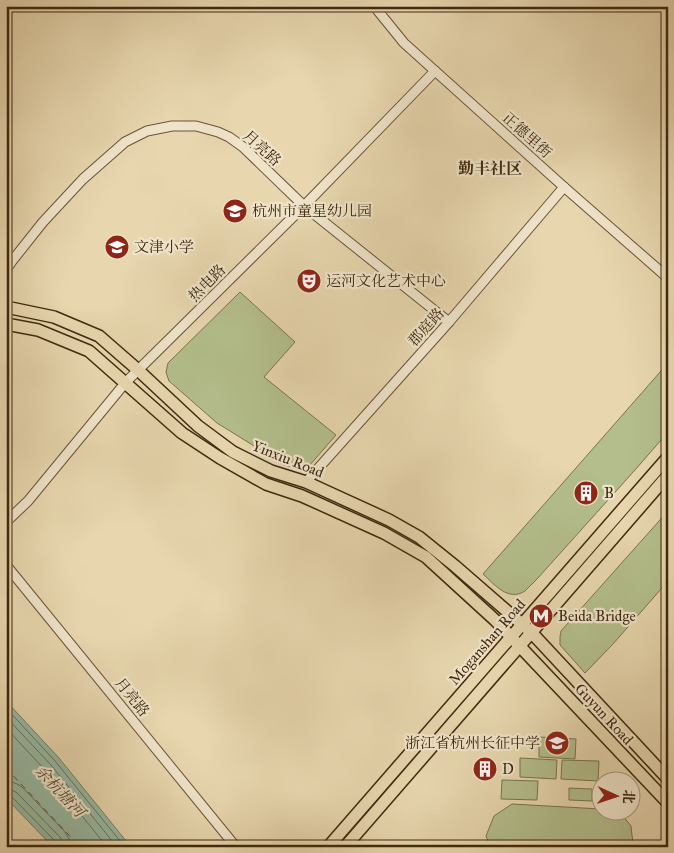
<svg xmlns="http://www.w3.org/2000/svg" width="674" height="853" font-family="'IM FELL Great Primer','Noto Serif SC',serif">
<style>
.green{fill:#b3be8c;stroke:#79744e}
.water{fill:#98baa5;stroke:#748069}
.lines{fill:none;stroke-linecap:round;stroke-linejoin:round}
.shore{stroke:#6c725a;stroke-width:1}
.ferry{stroke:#554d34;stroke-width:1;stroke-dasharray:6 5;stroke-linecap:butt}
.minor-casing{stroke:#695437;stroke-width:11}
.major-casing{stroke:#3f290f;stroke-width:14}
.minor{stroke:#efe4ca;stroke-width:9}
.major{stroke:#e7d6ae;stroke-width:11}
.labels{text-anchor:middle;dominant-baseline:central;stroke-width:4.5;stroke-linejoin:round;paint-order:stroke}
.street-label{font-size:15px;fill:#3f290f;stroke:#efe4ca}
.poi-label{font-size:15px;fill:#3f290f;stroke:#efe4ca;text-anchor:start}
.neighbourhood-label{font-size:16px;font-weight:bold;fill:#3f290f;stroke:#efe4ca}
.water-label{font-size:16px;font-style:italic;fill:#554d34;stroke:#efe4ca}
</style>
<rect width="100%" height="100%" fill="#e7d6ae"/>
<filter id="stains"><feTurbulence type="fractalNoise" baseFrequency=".004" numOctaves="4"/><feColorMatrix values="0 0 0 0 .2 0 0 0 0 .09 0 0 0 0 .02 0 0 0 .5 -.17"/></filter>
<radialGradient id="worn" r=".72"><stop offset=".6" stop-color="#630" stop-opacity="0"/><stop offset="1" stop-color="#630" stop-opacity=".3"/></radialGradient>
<g class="green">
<polygon points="240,292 295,342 264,377 336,435 309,466 296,468 284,465 259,449 217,423 169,381 166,372 168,363"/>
<path d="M668,363V432L635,470L537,579C533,583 529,587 525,591C508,602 494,584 483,574Z"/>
<polygon points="668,511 668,581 613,644 585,673 560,645 560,637 561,631"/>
<polygon points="539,737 576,739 575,759 539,757"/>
<polygon points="520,758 557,760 556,779 520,777"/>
<polygon points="562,760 599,761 598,781 561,779"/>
<polygon points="502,780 538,781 537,800 501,799"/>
<polygon points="569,788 592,789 592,801 569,800"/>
<polygon points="512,804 601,809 602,810 619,811 631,826 633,844 632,847 490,847 486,836 494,816"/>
</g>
<polygon class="water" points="6,701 59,758 131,847 53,847 6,798"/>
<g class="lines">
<g class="shore">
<polyline points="6,708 55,761 125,847"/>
<polyline points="6,717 51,765 117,847"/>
<polyline points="6,728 45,770 107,847"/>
<polyline points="6,781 15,783 22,787 65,832 69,839 70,847"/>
<polyline points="6,789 12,790 17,793 60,837 62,841 63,847"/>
<polyline points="6,795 12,797 55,841 56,847"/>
</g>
<polyline class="ferry" points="6,768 80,847"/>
<defs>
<g id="minor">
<polyline points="374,6 404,43 564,187 668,278"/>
<polyline points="6,270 12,261 43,222 83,179 125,142 147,131 172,126 196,126 218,132 229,137 243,147 304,206 449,322"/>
<polyline points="306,482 449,322 564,187"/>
<polyline points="6,522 28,501 126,382 304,206 435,71"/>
<polyline points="6,565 236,847"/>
</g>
<g id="major">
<polyline points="6,307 54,317 99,336 138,370 198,426 233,452 271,471 306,482 389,520 419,537 455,566 531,632 668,779"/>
<polyline points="6,324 38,330 89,351 182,433 220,458 266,484 302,496 384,533 426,557 495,620 668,803"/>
<polyline points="328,847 668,457"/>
<polyline points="345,847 668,475"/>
</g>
</defs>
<use href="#minor" class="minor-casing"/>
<use href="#major" class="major-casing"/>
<use href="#minor" class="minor"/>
<use href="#major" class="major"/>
</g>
<defs>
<symbol id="school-disc" viewBox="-11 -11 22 22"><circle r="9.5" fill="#8f2418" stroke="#efe4ca"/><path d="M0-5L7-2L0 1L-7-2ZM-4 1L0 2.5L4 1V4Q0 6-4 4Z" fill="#fff"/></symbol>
<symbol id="theatre-disc" viewBox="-11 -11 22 22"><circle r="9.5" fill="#8f2418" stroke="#efe4ca"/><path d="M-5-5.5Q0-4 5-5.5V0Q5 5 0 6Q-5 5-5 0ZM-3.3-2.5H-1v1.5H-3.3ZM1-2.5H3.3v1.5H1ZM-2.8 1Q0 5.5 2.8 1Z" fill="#fff"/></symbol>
<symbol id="building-disc" viewBox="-11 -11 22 22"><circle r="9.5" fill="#8f2418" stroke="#efe4ca"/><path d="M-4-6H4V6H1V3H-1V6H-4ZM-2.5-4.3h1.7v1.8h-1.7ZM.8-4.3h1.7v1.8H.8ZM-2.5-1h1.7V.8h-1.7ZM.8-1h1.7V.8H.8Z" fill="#fff"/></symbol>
<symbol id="metro-disc" viewBox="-11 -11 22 22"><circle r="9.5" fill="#8f2418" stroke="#efe4ca"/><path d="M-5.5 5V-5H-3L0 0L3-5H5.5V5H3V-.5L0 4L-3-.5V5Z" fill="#fff"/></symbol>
</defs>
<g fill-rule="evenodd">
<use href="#school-disc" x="221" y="197" width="28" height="28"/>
<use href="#school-disc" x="103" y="233" width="28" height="28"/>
<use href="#theatre-disc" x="295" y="267" width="28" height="28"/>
<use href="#building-disc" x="572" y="479" width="28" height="28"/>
<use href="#metro-disc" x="527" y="602" width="28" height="28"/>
<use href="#school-disc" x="543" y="729" width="28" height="28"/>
<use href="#building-disc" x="471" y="755" width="28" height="28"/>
</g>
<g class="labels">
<g class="street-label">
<text transform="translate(527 135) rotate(42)">正德里街</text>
<text transform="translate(262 148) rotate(42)">月亮路</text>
<text transform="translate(207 283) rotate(-45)">热电路</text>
<text transform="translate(426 327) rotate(-48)">郡庭路</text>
<text transform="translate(288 459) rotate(22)">Yinxiu Road</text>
<text transform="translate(487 642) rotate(-49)">Moganshan Road</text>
<text transform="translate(132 697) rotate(51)">月亮路</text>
<text transform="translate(604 714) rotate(47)">Guyun Road</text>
</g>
<g class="poi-label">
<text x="252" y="211">杭州市童星幼儿园</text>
<text x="134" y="247">文津小学</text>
<text x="326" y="281">运河文化艺术中心</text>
<text x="604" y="493">B</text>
<text x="558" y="616">Beida Bridge</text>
<text x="540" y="743" text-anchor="end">浙江省杭州长征中学</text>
<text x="502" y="769">D</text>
</g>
<g class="neighbourhood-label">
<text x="490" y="168">勤丰社区</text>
</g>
<g class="water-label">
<text transform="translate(60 791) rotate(47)">余杭塘河</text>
</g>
</g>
<rect width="674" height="853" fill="none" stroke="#e7d6ae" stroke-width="25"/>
<rect x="8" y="8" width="659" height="838" fill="none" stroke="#3f290f" stroke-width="2.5"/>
<rect x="12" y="12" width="649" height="828" fill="none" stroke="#3f290f"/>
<g transform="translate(616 796) rotate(93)"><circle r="24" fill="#efe4ca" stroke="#a9997f"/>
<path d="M0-4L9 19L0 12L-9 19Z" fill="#8f2418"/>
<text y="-8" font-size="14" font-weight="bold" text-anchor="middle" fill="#3f290f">北</text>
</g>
<rect width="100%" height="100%" filter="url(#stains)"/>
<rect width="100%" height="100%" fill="url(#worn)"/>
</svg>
